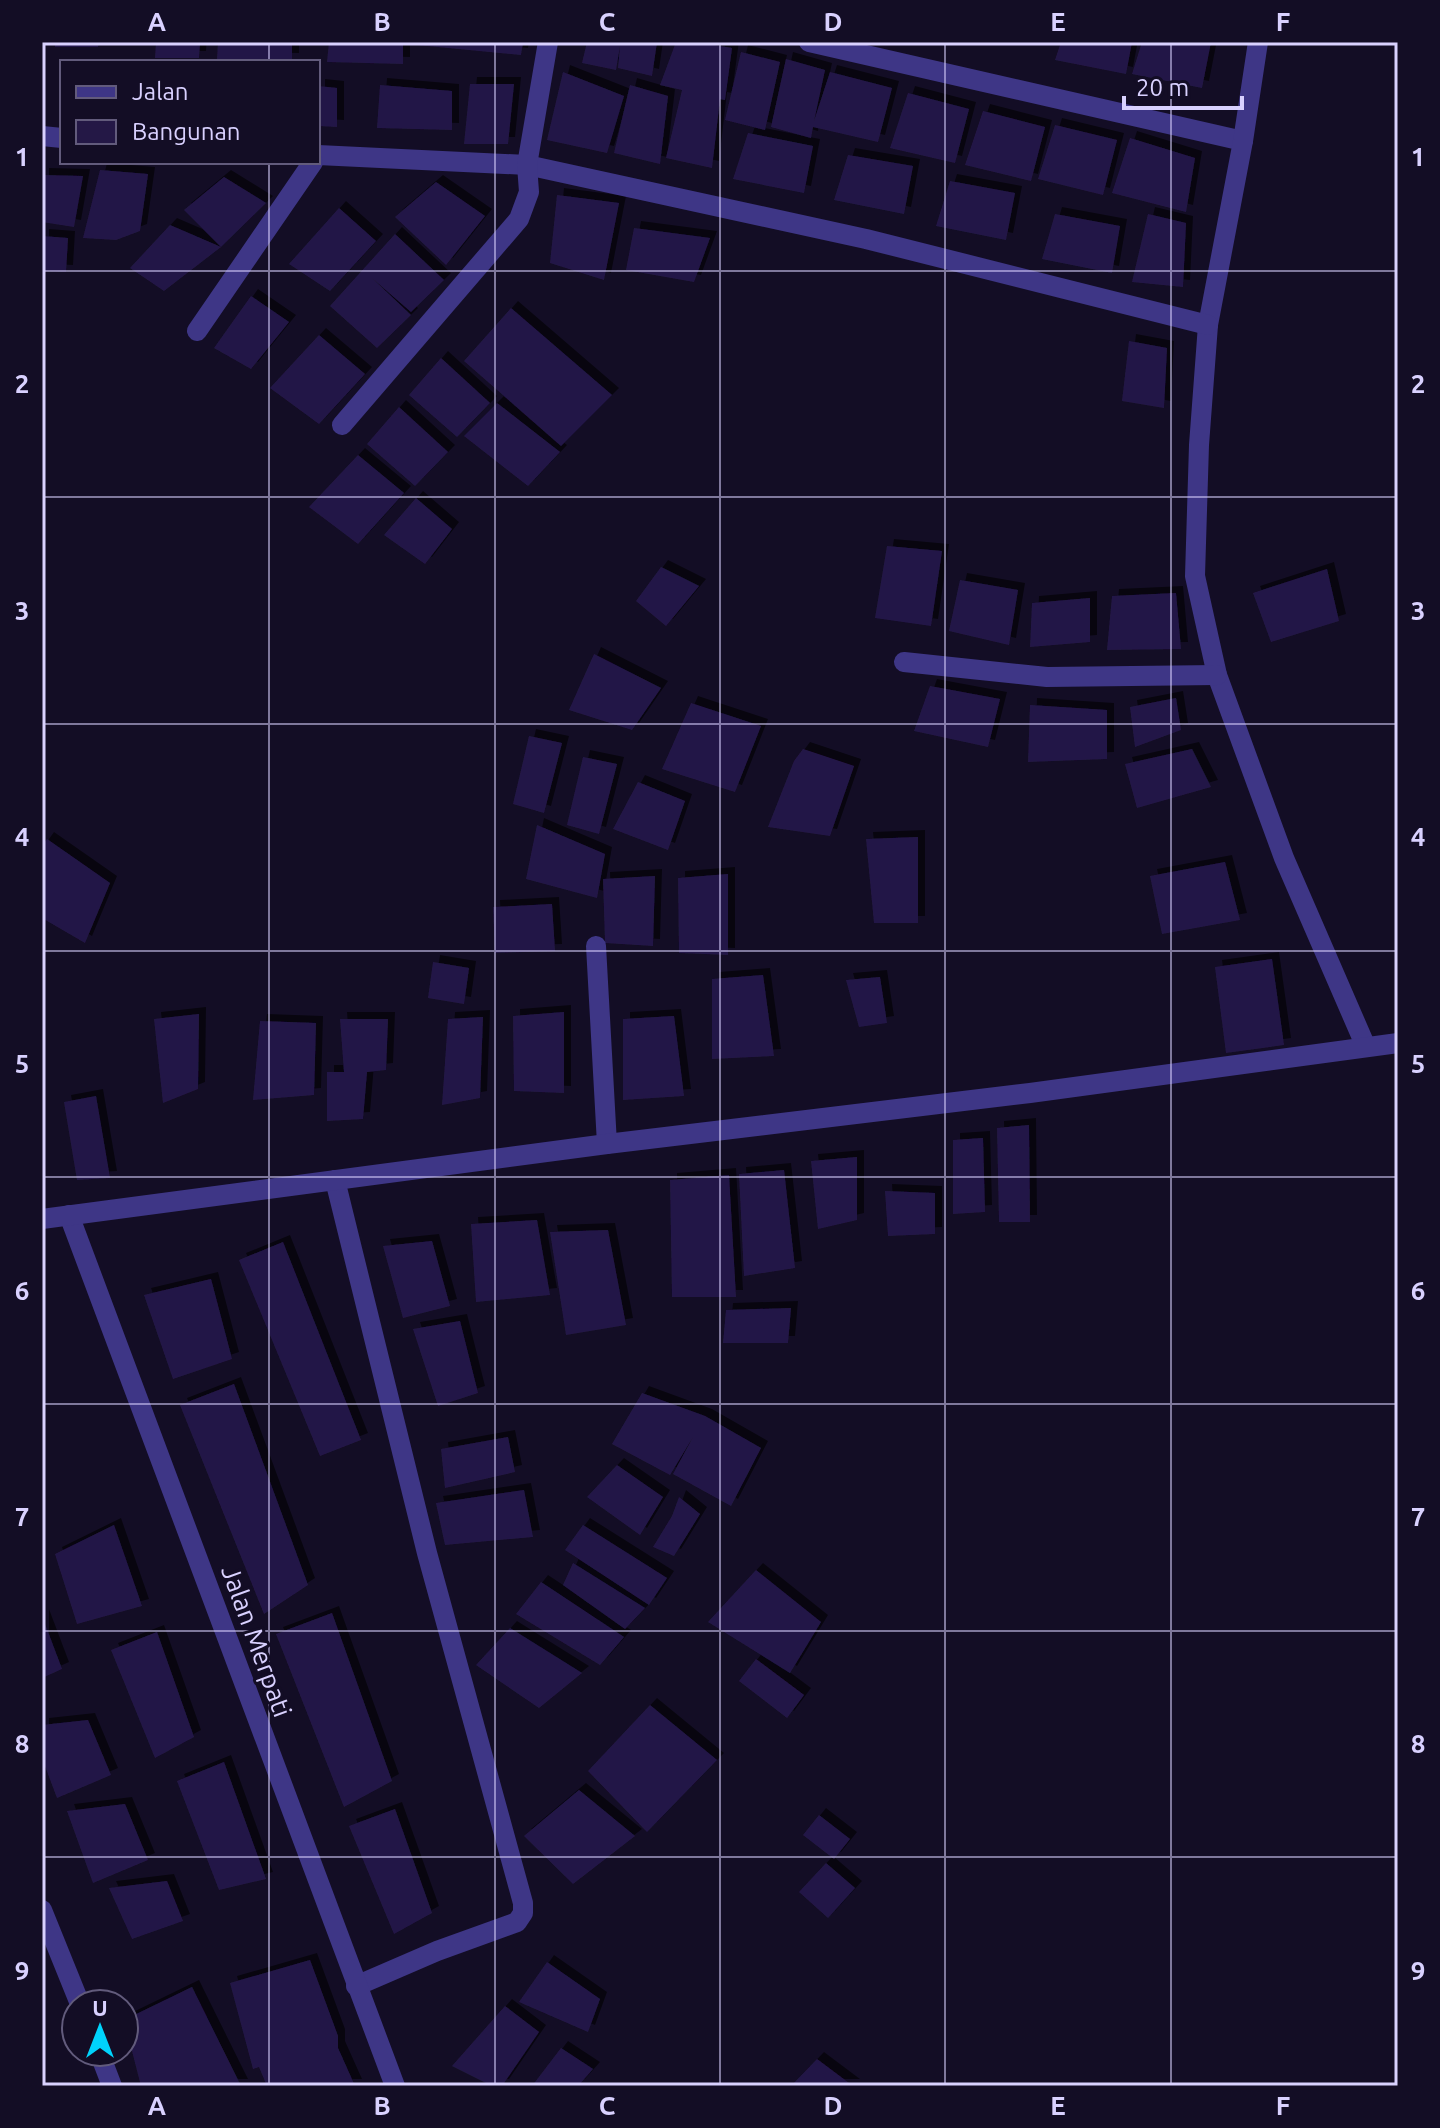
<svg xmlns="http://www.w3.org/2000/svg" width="1440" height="2128" font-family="Ubuntu,sans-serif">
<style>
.building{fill:#241846;filter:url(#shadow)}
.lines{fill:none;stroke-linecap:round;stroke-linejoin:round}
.minor{stroke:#3e3686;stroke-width:20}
.grid{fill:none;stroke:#d9d1ff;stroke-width:2;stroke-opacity:0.55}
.labels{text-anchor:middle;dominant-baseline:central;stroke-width:6;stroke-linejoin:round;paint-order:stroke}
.street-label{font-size:26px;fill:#d9d1ff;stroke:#130d25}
.neatline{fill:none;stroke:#d9d1ff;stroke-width:3}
.grid-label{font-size:26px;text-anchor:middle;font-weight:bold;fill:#d9d1ff}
</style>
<defs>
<filter id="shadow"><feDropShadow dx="7" dy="-7" stdDeviation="0" flood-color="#0009"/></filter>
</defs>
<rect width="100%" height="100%" fill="#130d25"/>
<g class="building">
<polygon points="55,42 99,42 98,47 55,47"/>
<polygon points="156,42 200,42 199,58 155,58"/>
<polygon points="218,42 292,42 292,60 217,59"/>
<polygon points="329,42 403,42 403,64 327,62"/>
<polygon points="418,42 523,42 521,55 417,45"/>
<polygon points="587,42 657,42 652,76 618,68 620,46 616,70 582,63"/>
<polygon points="676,42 696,42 732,48 725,100 720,99 712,168 666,158 682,90 660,85"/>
<polygon points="1061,42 1132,42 1126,74 1055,60"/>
<polygon points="1142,42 1211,42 1202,88 1132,74"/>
<polygon points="741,52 780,62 765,130 725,120"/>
<polygon points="786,59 825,70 814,121 830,72 892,88 878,142 813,127 811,138 771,127"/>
<polygon points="563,72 624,96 607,153 547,140"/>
<polygon points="470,84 514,84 508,144 464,144"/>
<polygon points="380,85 452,91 452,130 377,128"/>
<polygon points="630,85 668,96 660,164 614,153"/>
<polygon points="318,86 337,88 337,127 318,126"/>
<polygon points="908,93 969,109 955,163 890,148"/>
<polygon points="983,111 1045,127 1031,181 965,165"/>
<polygon points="1055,125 1117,140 1103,195 1038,179"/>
<polygon points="748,133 813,146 804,193 733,179"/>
<polygon points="1130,138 1195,158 1186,212 1112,193"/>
<polygon points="848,155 913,166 904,214 834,200"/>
<polygon points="100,170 148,174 140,231 116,240 83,238"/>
<polygon points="42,175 83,176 74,227 42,222"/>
<polygon points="224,177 266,203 221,247 184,210"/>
<polygon points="950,181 1015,193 1006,240 936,226"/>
<polygon points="436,182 485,216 446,265 395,217"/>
<polygon points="557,195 619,203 604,280 550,263"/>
<polygon points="339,208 376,241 330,291 289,264"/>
<polygon points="1055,214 1120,226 1112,273 1042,259"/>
<polygon points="1148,214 1186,223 1183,287 1132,282"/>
<polygon points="170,225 221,247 164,291 130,268"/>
<polygon points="634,228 710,238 694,282 626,270"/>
<polygon points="395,234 444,280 411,312 372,278 411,315 377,348 330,306"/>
<polygon points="42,236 68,238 66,272 42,271"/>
<polygon points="251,296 289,322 251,369 214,348"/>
<polygon points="511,308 612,395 561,446 464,361"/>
<polygon points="319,335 365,374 319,424 270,388"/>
<polygon points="1129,341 1167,348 1164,408 1122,401"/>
<polygon points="441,358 490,403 457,437 409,395"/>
<polygon points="497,403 560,452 528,486 464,436"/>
<polygon points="399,407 448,452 415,486 367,444"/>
<polygon points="358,455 404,493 358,544 309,507"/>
<polygon points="416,498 452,529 425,564 384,535"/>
<polygon points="887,546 942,551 931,626 875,618"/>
<polygon points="661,567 699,586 666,626 636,601"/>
<polygon points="1327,569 1339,621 1271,642 1253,593"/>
<polygon points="960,580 1018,590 1009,645 949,631"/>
<polygon points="1176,593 1181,649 1107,650 1112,596"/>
<polygon points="1090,598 1090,642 1030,647 1032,603"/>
<polygon points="594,654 661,688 632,730 569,710"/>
<polygon points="930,686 1000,699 988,747 914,731"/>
<polygon points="1176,698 1181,730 1135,747 1130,707"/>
<polygon points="691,703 761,726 735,792 662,769"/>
<polygon points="1030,705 1107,710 1107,759 1028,762"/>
<polygon points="529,736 562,743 544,813 513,804"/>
<polygon points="803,749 854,766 830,836 768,827 794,761"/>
<polygon points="1192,749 1211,787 1137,808 1125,764"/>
<polygon points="583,757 617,764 599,834 567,825"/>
<polygon points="638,782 685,801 668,850 613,829"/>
<polygon points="537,825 605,854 597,898 526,879"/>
<polygon points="918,837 918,923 874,923 866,839"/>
<polygon points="47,839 110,883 85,943 42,918 42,846"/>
<polygon points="1225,862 1240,920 1162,934 1150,876"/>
<polygon points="728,874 728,955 679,953 678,878"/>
<polygon points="655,876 653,946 605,943 603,879"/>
<polygon points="552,904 555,951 495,953 493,907"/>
<polygon points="1272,959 1284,1045 1226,1053 1215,967"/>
<polygon points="433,962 469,968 464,1004 428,998"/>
<polygon points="763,975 774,1056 712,1059 712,979"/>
<polygon points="880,977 887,1023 859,1027 846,980"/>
<polygon points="564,1012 564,1093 514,1091 513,1016"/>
<polygon points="199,1014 198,1089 163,1103 154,1019"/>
<polygon points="674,1016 684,1096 623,1100 623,1019"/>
<polygon points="483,1017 480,1098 442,1105 448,1019"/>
<polygon points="340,1019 388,1019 386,1070 367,1072 363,1119 327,1121 327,1072 344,1072"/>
<polygon points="260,1021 316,1023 314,1095 253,1100"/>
<polygon points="96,1096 110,1178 77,1180 64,1102"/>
<polygon points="1029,1125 1030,1222 999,1222 997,1128"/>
<polygon points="983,1138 985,1212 953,1214 953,1140"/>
<polygon points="857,1157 857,1220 818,1229 811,1161"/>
<polygon points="784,1170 795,1268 744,1276 739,1174"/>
<polygon points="729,1175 736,1297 672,1297 670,1180"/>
<polygon points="885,1191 935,1193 935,1234 888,1236"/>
<polygon points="537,1220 550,1295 476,1302 471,1224"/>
<polygon points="608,1230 626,1325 566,1335 550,1232"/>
<polygon points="432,1241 450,1306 403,1318 383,1246"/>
<polygon points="283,1242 361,1440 320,1456 239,1260"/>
<polygon points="211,1279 232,1359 173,1379 144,1295"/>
<polygon points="791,1308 788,1343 723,1343 726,1310"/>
<polygon points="460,1321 478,1393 438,1406 413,1329"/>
<polygon points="234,1384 308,1585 264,1614 180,1405"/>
<polygon points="642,1393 705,1416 761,1448 731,1506 673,1474 693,1437 670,1475 612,1444"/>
<polygon points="508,1437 515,1472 445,1488 441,1449"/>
<polygon points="617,1465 663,1497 640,1535 587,1497"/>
<polygon points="524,1490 533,1537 445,1545 436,1503"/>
<polygon points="679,1497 700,1514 674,1556 653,1547 672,1516"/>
<polygon points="114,1525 142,1606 77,1624 55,1554"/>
<polygon points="583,1525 667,1578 649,1605 565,1550"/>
<polygon points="573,1563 645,1608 625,1629 563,1585"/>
<polygon points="756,1570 821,1622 790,1673 708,1622"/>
<polygon points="541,1582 624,1637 600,1665 516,1614"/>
<polygon points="332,1613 392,1781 344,1807 276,1634"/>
<polygon points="42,1616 62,1669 42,1678"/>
<polygon points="510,1628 582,1673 539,1708 476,1665"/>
<polygon points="157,1632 194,1737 155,1758 111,1650"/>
<polygon points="756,1659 804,1695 787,1718 739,1681"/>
<polygon points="650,1705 717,1760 647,1832 588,1771"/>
<polygon points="88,1720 111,1775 57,1798 42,1758 42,1725"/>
<polygon points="224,1762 266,1879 219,1890 177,1781"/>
<polygon points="579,1790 635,1836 573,1884 524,1836"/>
<polygon points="125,1804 148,1860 93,1883 67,1811"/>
<polygon points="395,1809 432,1913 394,1934 349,1826"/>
<polygon points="819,1815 850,1839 834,1859 803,1835"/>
<polygon points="826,1863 855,1888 828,1918 799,1892"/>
<polygon points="167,1881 183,1921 132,1939 109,1888"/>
<polygon points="310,1960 338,2036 338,2048 355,2086 267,2086 259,2067 253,2069 230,1983"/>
<polygon points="547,1962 600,1999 588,2032 519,2002"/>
<polygon points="192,1987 241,2086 141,2086 124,2020"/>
<polygon points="505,2006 539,2032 502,2086 492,2086 452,2066"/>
<polygon points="561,2048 593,2069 578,2086 532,2086"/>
<polygon points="817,2059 853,2086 791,2086"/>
</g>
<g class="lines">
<g class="minor">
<polyline points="809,42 1243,141"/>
<polyline points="1258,42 1243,141 1208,325 1199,445 1195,576 1217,675 1284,858 1366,1047"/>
<polyline points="42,136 62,138"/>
<polyline points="318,155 527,165 866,239 1208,325"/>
<polyline points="197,331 313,162"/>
<polyline points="342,425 519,219 529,192 527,165 548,42"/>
<polyline points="904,662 1047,677 1217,675"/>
<polyline points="596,946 607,1144"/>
<polyline points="335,1180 427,1553 523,1903 523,1913 517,1922 437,1951 356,1986"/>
<polyline points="69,1215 395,2086"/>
<polyline points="42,1219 607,1144 1030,1093 1398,1043"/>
<polyline points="42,1910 80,2004"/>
<polyline points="99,2052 112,2086"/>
</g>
</g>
<path class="grid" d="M269,42V62M495,42V2086M720,42V2086M945,42V2086M1171,42V2086M269,162V2086M42,271H1398M42,497H1398M42,724H1398M42,951H1398M42,1177H1398M42,1404H1398M42,1631H1398M42,1857H1398"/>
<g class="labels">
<g class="street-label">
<text transform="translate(257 1641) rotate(70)">Jalan Merpati</text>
</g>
</g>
<rect width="1440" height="2128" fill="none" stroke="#130d25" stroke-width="88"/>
<rect x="60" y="60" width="260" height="104" fill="#130d25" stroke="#625b7c" stroke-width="2"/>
<rect x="76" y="86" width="40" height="12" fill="#3e3686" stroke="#625b7c" stroke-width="2"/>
<text x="132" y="100" font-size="24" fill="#d9d1ff">Jalan</text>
<rect x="76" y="120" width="40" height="24" fill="#241846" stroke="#625b7c" stroke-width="2"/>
<text x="132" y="140" font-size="24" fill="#d9d1ff">Bangunan</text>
<g transform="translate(100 2028)"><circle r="38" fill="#130d25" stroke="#625b7c" stroke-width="2"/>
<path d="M0-6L14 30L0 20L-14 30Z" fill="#00d3fc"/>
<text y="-12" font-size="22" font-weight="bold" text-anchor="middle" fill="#d9d1ff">U</text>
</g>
<path d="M1124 96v12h118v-12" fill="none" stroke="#d9d1ff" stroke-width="4"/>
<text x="1136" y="96" font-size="24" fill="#d9d1ff" stroke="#130d25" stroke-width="6" paint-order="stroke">20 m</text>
<rect x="44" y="44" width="1352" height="2040" class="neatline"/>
<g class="grid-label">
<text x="157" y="31">A</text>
<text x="382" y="31">B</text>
<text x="607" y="31">C</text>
<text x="833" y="31">D</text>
<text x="1058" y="31">E</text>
<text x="1283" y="31">F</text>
<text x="22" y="166">1</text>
<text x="1418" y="166">1</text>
<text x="22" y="393">2</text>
<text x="1418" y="393">2</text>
<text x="22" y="620">3</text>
<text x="1418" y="620">3</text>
<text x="22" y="846">4</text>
<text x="1418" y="846">4</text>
<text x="22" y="1073">5</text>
<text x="1418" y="1073">5</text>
<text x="22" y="1300">6</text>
<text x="1418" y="1300">6</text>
<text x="22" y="1526">7</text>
<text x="1418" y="1526">7</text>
<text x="22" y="1753">8</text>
<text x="1418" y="1753">8</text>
<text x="22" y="1980">9</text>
<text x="1418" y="1980">9</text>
<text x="157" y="2115">A</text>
<text x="382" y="2115">B</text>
<text x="607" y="2115">C</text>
<text x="833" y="2115">D</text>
<text x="1058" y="2115">E</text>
<text x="1283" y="2115">F</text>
</g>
</svg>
